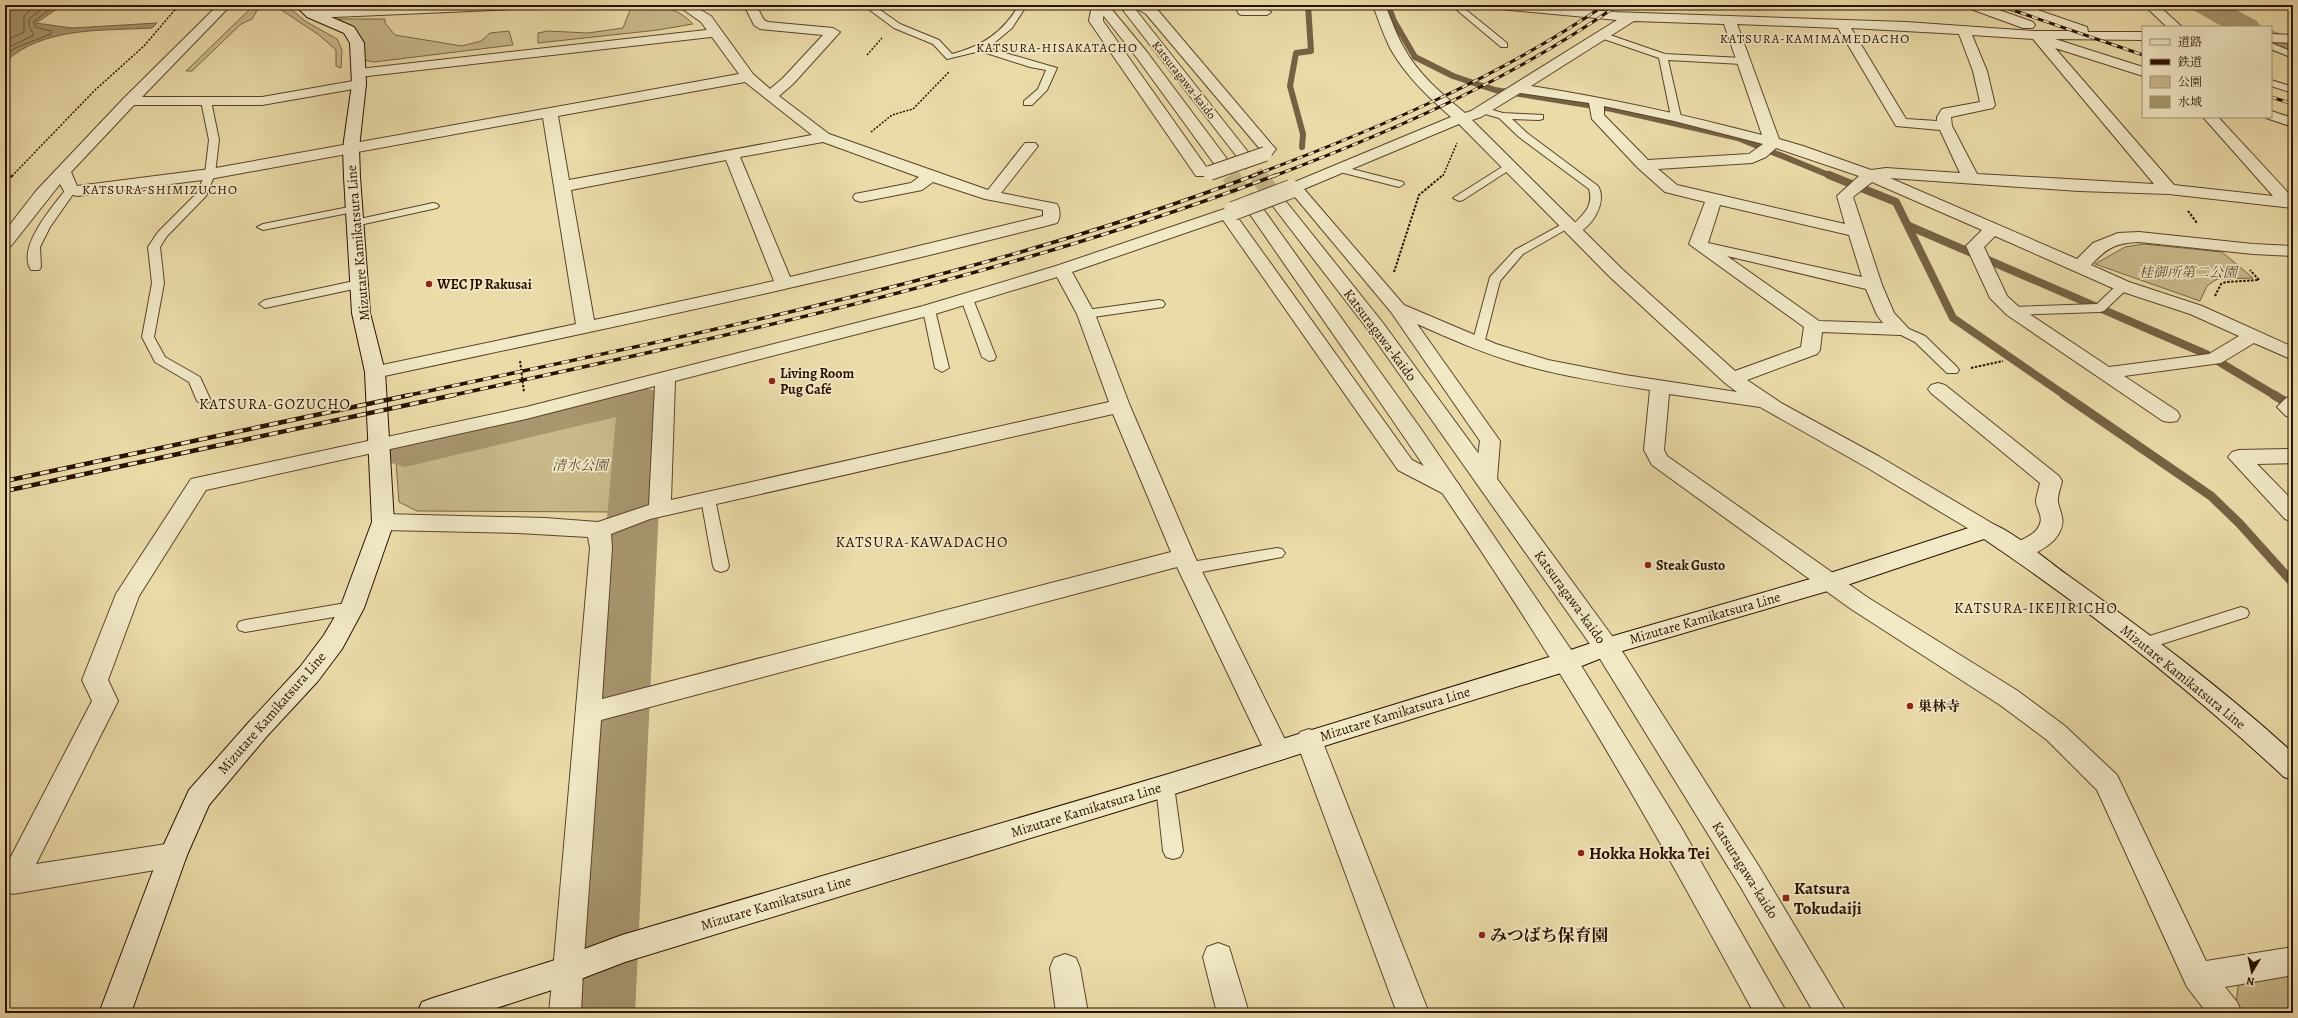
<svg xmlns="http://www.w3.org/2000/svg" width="2298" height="1018" font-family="Alegreya,'Noto Serif JP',serif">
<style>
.green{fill:#c9b98b;stroke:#796546}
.water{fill:#a8966f;stroke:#756143}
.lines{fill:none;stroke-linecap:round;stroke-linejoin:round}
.shore{stroke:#685438;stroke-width:1}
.stream-far2{stroke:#756143;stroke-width:6}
.stream-far1{stroke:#756143;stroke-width:8}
.stream{stroke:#756143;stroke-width:9}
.river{fill:#a8966f;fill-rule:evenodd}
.tertiary-tunnel-far1{stroke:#c3b386;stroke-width:14;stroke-dasharray:14 7;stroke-linecap:butt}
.tertiary-tunnel{stroke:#c3b386;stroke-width:18;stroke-dasharray:18 9;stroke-linecap:butt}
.service-casing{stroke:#59442a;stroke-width:2}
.minor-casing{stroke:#59442a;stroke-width:2}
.tertiary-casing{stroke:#59442a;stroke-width:2}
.secondary-casing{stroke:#291100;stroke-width:2}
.path-far1{stroke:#291100;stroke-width:1.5;stroke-dasharray:2 1.5;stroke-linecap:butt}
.path{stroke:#291100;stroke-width:2;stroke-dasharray:2.5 1.5;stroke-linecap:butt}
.service{fill:#f1e8c6;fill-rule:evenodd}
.minor{fill:#f1e8c6;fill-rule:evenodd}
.tertiary{fill:#f1e8c6;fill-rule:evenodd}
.secondary{fill:#f1e8c6;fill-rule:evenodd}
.rail-far2-casing{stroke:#291100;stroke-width:3}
.rail-far1-casing{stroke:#291100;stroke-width:3.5}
.rail-casing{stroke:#291100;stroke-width:4.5}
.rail-far2{stroke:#f1e8c6;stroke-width:2;stroke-dasharray:6;stroke-linecap:butt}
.rail-far1{stroke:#f1e8c6;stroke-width:2.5;stroke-dasharray:8;stroke-linecap:butt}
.rail{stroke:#f1e8c6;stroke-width:3;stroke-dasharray:9;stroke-linecap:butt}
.minor-bridge-far1-casing{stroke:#59442a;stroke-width:16;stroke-linecap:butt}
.minor-bridge-casing{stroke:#59442a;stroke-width:20;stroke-linecap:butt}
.minor-bridge-far1{stroke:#f1e8c6;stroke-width:14}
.minor-bridge{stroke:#f1e8c6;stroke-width:18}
.poi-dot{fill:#8f2418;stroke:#f1e8c6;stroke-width:1.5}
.labels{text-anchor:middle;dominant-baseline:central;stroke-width:3.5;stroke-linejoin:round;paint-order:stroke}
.far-street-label{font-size:12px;fill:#291100;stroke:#f1e8c6}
.far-neighbourhood-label{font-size:13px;letter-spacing:1px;fill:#291100;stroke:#f1e8c6}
.street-label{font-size:14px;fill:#291100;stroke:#f1e8c6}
.park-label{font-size:14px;font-style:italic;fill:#614c31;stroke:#f1e8c6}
.poi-label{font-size:14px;font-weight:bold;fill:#291100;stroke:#f1e8c6;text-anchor:start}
.neighbourhood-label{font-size:15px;letter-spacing:1px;fill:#291100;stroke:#f1e8c6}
.near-poi-label{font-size:17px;font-weight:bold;fill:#291100;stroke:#f1e8c6;text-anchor:start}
</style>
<rect width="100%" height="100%" fill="#eadba8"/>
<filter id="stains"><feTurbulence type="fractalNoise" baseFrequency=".005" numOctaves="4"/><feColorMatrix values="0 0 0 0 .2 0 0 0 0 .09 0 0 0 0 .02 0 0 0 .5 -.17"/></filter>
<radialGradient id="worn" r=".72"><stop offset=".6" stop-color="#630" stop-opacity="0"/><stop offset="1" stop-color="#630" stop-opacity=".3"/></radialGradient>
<g class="green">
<polygon points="250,5 260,5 252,19 241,24 192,71 186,71 250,9"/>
<polygon points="274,5 286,5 305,21 337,39 342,50 341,68 336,66 336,50 319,35"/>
<path d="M632,5C656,5 675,5 693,24L658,30L538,43V33L548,31L588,33L623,28Z"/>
<path d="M338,19H385V23L395,35L462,46L481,41L490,33L509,31L513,45L374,62L363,60C365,35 357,31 338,19Z"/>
<polygon points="2144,244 2222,252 2253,278 2217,279 2207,286 2200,301 2095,264 2125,247"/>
<polygon points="631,405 625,508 614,512 417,511 399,502 396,462 398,458"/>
<polygon points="2293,973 2293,1013 2243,1013 2236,1004 2239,979"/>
</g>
<path class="water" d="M5,5H63L36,23L72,28L157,23L152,28C104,31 44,26 5,62Z"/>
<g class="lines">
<g class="shore">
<polyline points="5,41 24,32 24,16 36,5"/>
<polyline points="5,49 34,35 29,26 29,19 47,5"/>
<polyline points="5,56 15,48 51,34 51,31 36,27 33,22 56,5"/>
</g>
<g class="stream-far2">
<polyline points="1388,5 1394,21 1415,57 1453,76 1495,90 1612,109 1738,138 1831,176"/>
<polyline points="1302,147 1303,134 1290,86 1296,53 1311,51 1308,5"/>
</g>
<g class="stream-far1">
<polyline points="1829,175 1896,202 1953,318 2066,396"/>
<polyline points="1909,226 2206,354 2276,396"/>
</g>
<g class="stream">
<polyline points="2064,395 2211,496 2240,524 2293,583"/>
<polyline points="2274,395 2293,406"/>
</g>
<g class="river">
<polygon points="2190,5 2227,5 2257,21 2261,27 2223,27 2195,11"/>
<polygon points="2271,30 2293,38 2293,59 2271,51"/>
<polygon points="633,385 657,391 664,401 635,1013 563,1013 616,417 405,467 388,462 381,451 388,440 405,435"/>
</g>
<g class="tertiary-tunnel-far1">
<polyline points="1243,155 1258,176"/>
<polyline points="1221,162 1231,176"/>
</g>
<g class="tertiary-tunnel">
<polyline points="1230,175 1255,210"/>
<polyline points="1258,175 1278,202"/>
</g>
<defs>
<g id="service">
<path d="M863,5H873L900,24L939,40L952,54C983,46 1003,32 1019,5H1027L1012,28L988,48L1057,68L1047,90L1032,105H1024V101L1038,89L1046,70L1030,67L980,51L947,59L933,44L894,28Z"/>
<polygon points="1234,5 1242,5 1245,9 1267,9 1271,12 1267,15 1242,15 1239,14"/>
<polygon points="1451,5 1460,5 1507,43 1507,47 1501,47"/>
<polygon points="1598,33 1604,33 1665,54 1742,58 1747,61 1742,64 1668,60 1681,117 1676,120 1671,117 1659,58 1598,37"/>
<polygon points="2271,43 2293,52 2293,58 2271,49"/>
<polygon points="2271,80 2293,87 2293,93 2271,86"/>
<polygon points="206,98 211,101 219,140 215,174 206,196 167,236 160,247 164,283 154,337 165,357 200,377 211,401 204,405 197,401 189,382 155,362 142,337 152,283 148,247 158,232 197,193 205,174 209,140 201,101"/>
<path d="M1482,107L1503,113L1543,115V119L1539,120L1512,119L1527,133L1598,186C1608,202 1591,230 1574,234L1568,231C1578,217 1595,210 1589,189L1519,137L1499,118L1478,112L1477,110Z"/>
<polygon points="1510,162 1515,165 1514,167 1463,200 1459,201 1453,198"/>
<polygon points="1340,166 1403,182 1404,184 1399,187 1336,171 1335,169"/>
<path d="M71,187L76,190L50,227L40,247L41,267L39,270H31C16,247 54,205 67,188Z"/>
<polygon points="433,203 437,204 439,206 437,208 355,226 349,223 355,220"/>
<polygon points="354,206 358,207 360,209 358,211 263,230 257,227 263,224"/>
<polygon points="1568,221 1572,222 1574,224 1572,226 1523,254 1500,281 1484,344 1478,348 1473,347 1472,344 1490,277 1515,250"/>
<polygon points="359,280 365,284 363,287 265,308 259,304 265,300"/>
<polygon points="2123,282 2129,286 2127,289 2104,311 2100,312 2013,315 2007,311 2013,307 2097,304 2119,283"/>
<polygon points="967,295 973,299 996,357 994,360 989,361 982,357 961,299"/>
<polygon points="1159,300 1163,301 1165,304 1163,307 1086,318 1080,314 1086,310"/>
<polygon points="929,306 935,310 949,368 942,372 935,368 923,310"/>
<polygon points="1900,325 1925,336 1957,367 1959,370 1957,373 1947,373 1915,342 1895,332 1894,329 1895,326"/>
<polygon points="708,494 713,495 715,499 729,566 727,570 721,572 715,570 713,566 701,499 703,495"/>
<polygon points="1277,548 1282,549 1285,553 1282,557 1191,574 1185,572 1183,568 1185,564 1191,562"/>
<polygon points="352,602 358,604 360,608 358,612 352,614 245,632 239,630 237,626 239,622 245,620"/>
<polygon points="2241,607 2247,609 2249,613 2247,617 2143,650 2137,648 2135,644 2137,640"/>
<polygon points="1165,778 1172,781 1174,786 1183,851 1180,857 1173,859 1166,857 1163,851 1156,786 1158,781"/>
</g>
<g id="minor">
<path d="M218,5H231L142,97H262L359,80L366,84L359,88L262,105H134L71,172L77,186L210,169L739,74L701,22L677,5H692L711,16L753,74L770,89L783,78L823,35L760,29L754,25L744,5H756L764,20L768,22L833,28L840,32L793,84L779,96L829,134L988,190L1025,143H1035L1038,146L1001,193L1057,204C1060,209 1061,217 1057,223C831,282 603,329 375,378L368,376L365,372L368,368L576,324L543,118L210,179L77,196L65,193L60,184L11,246L5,247V231L36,191L124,98ZM745,82L812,135L569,180L558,116ZM823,142L919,177L911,183L855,194L853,197L855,200L861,202L922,190L933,182L985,199L1043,210V216L790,277L740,157ZM726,160L774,281L594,320L571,190Z"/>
<polygon points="427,5 519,5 513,9 312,18 306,14 312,10"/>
<polygon points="1092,5 1104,5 1103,21 1207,168 1216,170 1218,173 1216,176 1196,176 1089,21"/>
<polygon points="1130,5 1147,5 1156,8 1273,146 1276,149 1270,157 1260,157 1257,154 1260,149 1146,14"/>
<path d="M1373,5H1385C1391,19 1396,34 1404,48C1418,74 1442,94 1465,113L1471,111L1617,20L1500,9L1494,5H1539L1612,12L1906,22L2033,31H2073L2006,8L2005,5H2023L2087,27L2088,32H2143V40L2055,39L2143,67V76L2055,48L2174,185L2273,196L2203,117H2218L2293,198V208L2169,194L2079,191L1890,178L2077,259L2093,243L2118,233L2139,232L2253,244L2293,246V256L2253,254L2139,242C2115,243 2107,248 2091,265L2129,282L2202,306L2293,347V360L2254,343L2221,363L2124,376L2177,411L2180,416L2177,421L2170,422L2163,421L2007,315L1990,298L1966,246L1982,230L1872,182L1853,197L1882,285L1894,313L1909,329L1907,333L1900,335L1822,332L1820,350L1817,354L1747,380L1781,403L1880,457L1995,525L1998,530L1995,535L1987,538L1979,535L1866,467L1760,407L1669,394L1664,450L1667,456L1867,597L2018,691L2065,726L2117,775L2206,961L2293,947V975L2225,987L2237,1002L2242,1013H2207L2187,987L2097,790L2047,740L2000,705L1851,609L1652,465L1644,450L1650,390C1606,383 1562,376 1520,364C1485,354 1451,339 1417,324L1500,441L1497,479L1494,484L1486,486L1478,484L1475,479L1480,441L1391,312L1295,197L1283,189L1285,186L1451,117C1428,97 1405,75 1390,48C1383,34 1378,19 1373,5ZM1634,21L1724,24L1762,135C1685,115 1609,98 1531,86ZM1737,24L1838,28L1896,126L1940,130L1960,173L1886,168L1871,170L1803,146L1779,139ZM1851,28L1959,34L1973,71L1980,102L1942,109L1937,117V121L1906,119ZM1972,35L2033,39L2154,184L1977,174L1952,126L1951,117L1993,108L1995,105L1987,71ZM1520,93L1589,103L1592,119L1638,168L1665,192L1705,202L1689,244L1804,327L1801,347L1735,371L1622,269L1472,120L1481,117ZM1604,106L1674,121L1763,144L1749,154L1648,160L1604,115ZM1459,124L1610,277L1725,383L1737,392L1625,375L1548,360L1496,344L1404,305L1304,189ZM1776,148L1859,176L1837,196L1845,224L1677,185L1658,169L1752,163L1766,157ZM1720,205L1849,235L1862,277L1708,243ZM1995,236L2117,290L2190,314L2239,336L2209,354L2109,367L2019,307L2007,296L1984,247ZM1727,256L1866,289L1877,315L1883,323L1819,321Z"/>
<polygon points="1967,5 1985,5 2033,22 2035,25 2033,28 2023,28 1968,8"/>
<polygon points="2144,5 2158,5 2182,27 2167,27"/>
<polygon points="2271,34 2293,35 2293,43 2271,42"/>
<polygon points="2271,111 2293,118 2293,127 2266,118 2271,117"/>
<path d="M1233,206L1239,207L1241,211L1238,218L1412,460L1458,483L1461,488L1458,493L1450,495L1442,493L1398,470L1223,220L1072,272L1095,314L1130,406L1195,557L1290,750L1286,758L1277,761L1268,758L1177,567L601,720L583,971L579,981L568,985L557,981L553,971L590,548L588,537L518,533L383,530L375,527L372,522L375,517L383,514L545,518L598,522L649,505L655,386L526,419L206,490L139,596L108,680L118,701L36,864L173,843L183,846L187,855L183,864L173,867L13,894L5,891V868L92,701L82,680L116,594L191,479L526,407L923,306L1056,266ZM1057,277L1077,314L1109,402L671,500L675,381L935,314ZM1113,414L1171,552L602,699L612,548L611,534L650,519Z"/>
<path d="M1938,383L1945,385L2059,476L2062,481C2061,487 2057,496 2058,502C2060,512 2065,519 2061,529C2056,545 2027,561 2011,557L2008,551C2014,539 2033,539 2039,526C2044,517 2037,510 2036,502C2036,496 2039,489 2040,483L1931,393L1928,389L1931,385Z"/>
<polygon points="2293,396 2293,418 2286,416 2277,407 2286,398"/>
<polygon points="2293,449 2293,463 2257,464 2293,501 2293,522 2285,519 2228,457 2232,452 2239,450"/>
<polygon points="1309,729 1318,732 1322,740 1429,1013 1397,1013 1296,740 1300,732"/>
<polygon points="1218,943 1229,947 1249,1013 1217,1013 1203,957 1207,947"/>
<polygon points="1065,954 1076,958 1080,968 1088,1013 1056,1013 1050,968 1054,958"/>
</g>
<g id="tertiary">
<polygon points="1095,5 1108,5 1147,52 1227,159 1229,162 1227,165 1215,165 1137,58"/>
<polygon points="1119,5 1132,5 1248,152 1251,155 1248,158 1238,158"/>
<polygon points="715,29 722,33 720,36 359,77 352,73 359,69"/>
<polygon points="1278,197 1284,199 1383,323 1615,640 1760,868 1847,1013 1814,1013 1740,886 1597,654 1369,331 1272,205 1270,202 1272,199"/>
<path d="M1255,205L1261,206L1421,429L1574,654L1681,827L1787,1013H1754C1691,897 1627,781 1557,669C1459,512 1352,362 1247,210L1249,206Z"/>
<polygon points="568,957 579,961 583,971 581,1013 549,1013 553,971 557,961"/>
</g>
<g id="secondary">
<polygon points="295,5 309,5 317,11 354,27 364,43 366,84 359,148 360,177 370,313 385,372 394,522 364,608 342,649 318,681 267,736 209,805 187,855 131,1013 99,1013 159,855 189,790 249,722 300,667 324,635 340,608 372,522 365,372 352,313 344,177 343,148 352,84 350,43 344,33 307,17"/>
<path d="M1987,522C2011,529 2045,559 2066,574C2144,630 2222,688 2293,753V780L2284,777C2191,690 2089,610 1984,539L1838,588L1612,654L1574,669L1337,742L1165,797L625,962L552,990L481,1013H417L422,1002L433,998L552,961L622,935L1165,775L1559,654L1606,638L1824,575Z"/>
</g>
</defs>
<use href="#service" class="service-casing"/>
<use href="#minor" class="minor-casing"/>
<use href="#tertiary" class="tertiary-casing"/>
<use href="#secondary" class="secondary-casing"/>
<g class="path-far1">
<polyline points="867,55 882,38"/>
<polyline points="871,132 892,115 913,109 949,72"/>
<polyline points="12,176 94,91 144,46 179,5"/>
<polyline points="1443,176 1457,143"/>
</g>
<g class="path">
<polyline points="5,183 13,175"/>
<polyline points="2188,211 2197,223"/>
<polyline points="1394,272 1419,195 1443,175"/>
<polyline points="2215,296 2221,284 2226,282 2259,280 2250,270"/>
<polyline points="520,361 524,392"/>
<polyline points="1971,368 2003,361"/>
</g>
<use href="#service" class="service"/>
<use href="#minor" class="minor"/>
<use href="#tertiary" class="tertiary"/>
<use href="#secondary" class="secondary"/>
<defs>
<g id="rail-far2">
<polyline points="1998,5 2143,55"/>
<polyline points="2271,97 2293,104"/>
<path d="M1252,176C1377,129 1494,80 1605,5"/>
<path d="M1274,176C1396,130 1510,80 1618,5"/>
</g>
<g id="rail-far1">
<path d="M405,396C691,335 981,278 1255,175"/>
<path d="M449,396C728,336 1009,276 1276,175"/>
</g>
<g id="rail">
<polyline points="5,481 410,395"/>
<polyline points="5,491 454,395"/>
</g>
</defs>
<use href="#rail-far2" class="rail-far2-casing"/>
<use href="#rail-far1" class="rail-far1-casing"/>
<use href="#rail" class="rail-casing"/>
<use href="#rail-far2" class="rail-far2"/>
<use href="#rail-far1" class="rail-far1"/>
<use href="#rail" class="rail"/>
<defs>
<polyline id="minor-bridge-far1" points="1210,173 1265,154"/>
<polyline id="minor-bridge" points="1233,211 1291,189"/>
</defs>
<use href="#minor-bridge-far1" class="minor-bridge-far1-casing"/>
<use href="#minor-bridge" class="minor-bridge-casing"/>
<use href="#minor-bridge-far1" class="minor-bridge-far1"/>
<use href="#minor-bridge" class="minor-bridge"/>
</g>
<g class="poi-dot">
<circle cx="429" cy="284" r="4"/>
<circle cx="772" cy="381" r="4"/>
<circle cx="1648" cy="565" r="4"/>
<circle cx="1910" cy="706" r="4"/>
<circle cx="1581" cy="853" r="4"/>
<rect x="1782" y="894" width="8" height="8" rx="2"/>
<circle cx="1482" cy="935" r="4"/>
</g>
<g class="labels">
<g class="far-street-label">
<text transform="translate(1184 80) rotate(52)">Katsuragawa-kaido</text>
</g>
<g class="far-neighbourhood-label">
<text x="1815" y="38">KATSURA-KAMIMAMEDACHO</text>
<text x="1057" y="47">KATSURA-HISAKATACHO</text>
<text x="160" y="189">KATSURA-SHIMIZUCHO</text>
</g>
<g class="street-label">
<text transform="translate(358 243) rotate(-95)">Mizutare Kamikatsura Line</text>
<text transform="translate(1380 335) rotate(53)">Katsuragawa-kaido</text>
<text transform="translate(1570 597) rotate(54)">Katsuragawa-kaido</text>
<text transform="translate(1705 618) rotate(-16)">Mizutare Kamikatsura Line</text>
<text transform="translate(2183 677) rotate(39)">Mizutare Kamikatsura Line</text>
<text transform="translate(272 713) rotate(-49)">Mizutare Kamikatsura Line</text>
<text transform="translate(1395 714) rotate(-17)">Mizutare Kamikatsura Line</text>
<text transform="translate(1086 810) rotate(-17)">Mizutare Kamikatsura Line</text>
<text transform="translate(1745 870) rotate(58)">Katsuragawa-kaido</text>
<text transform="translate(776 903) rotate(-17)">Mizutare Kamikatsura Line</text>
</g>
<g class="park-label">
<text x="2188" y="272">桂御所第二公園</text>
<text x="580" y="465">清水公園</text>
</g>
<g class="poi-label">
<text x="437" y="284">WEC JP Rakusai</text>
<text x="780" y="373">Living Room<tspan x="780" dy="16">Pug Café</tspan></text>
<text x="1656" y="565">Steak Gusto</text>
<text x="1918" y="706">巣林寺</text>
</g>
<g class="neighbourhood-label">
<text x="275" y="404">KATSURA-GOZUCHO</text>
<text x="922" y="542">KATSURA-KAWADACHO</text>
<text x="2036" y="608">KATSURA-IKEJIRICHO</text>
</g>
<g class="near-poi-label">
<text x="1589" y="853">Hokka Hokka Tei</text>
<text x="1794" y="888">Katsura<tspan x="1794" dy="20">Tokudaiji</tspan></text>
<text x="1490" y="935">みつばち保育園</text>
</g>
</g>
<rect width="2298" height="1018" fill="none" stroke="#eadba8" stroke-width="20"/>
<rect x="6" y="6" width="2286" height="1006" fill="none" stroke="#291100" stroke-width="2"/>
<rect x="10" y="10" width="2278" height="998" fill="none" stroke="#291100"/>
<rect x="2142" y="26" width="130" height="92" fill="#f1e8c6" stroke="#a19277"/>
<rect x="2150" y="39" width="20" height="6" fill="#f1e8c6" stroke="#a19277"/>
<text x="2178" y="46" font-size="12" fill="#291100">道路</text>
<rect x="2150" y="59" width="20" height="6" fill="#291100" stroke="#a19277"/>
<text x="2178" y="66" font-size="12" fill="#291100">鉄道</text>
<rect x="2150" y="76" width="20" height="12" fill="#c9b98b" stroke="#a19277"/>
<text x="2178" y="86" font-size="12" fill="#291100">公園</text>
<rect x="2150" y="96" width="20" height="12" fill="#a8966f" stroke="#a19277"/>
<text x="2178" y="106" font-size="12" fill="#291100">水域</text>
<g transform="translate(2252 972) rotate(189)" stroke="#f1e8c6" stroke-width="3" paint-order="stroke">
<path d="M0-3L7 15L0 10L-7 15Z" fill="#291100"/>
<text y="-6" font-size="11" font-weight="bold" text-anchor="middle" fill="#291100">N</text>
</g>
<rect width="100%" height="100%" filter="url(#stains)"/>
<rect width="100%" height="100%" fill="url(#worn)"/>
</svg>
